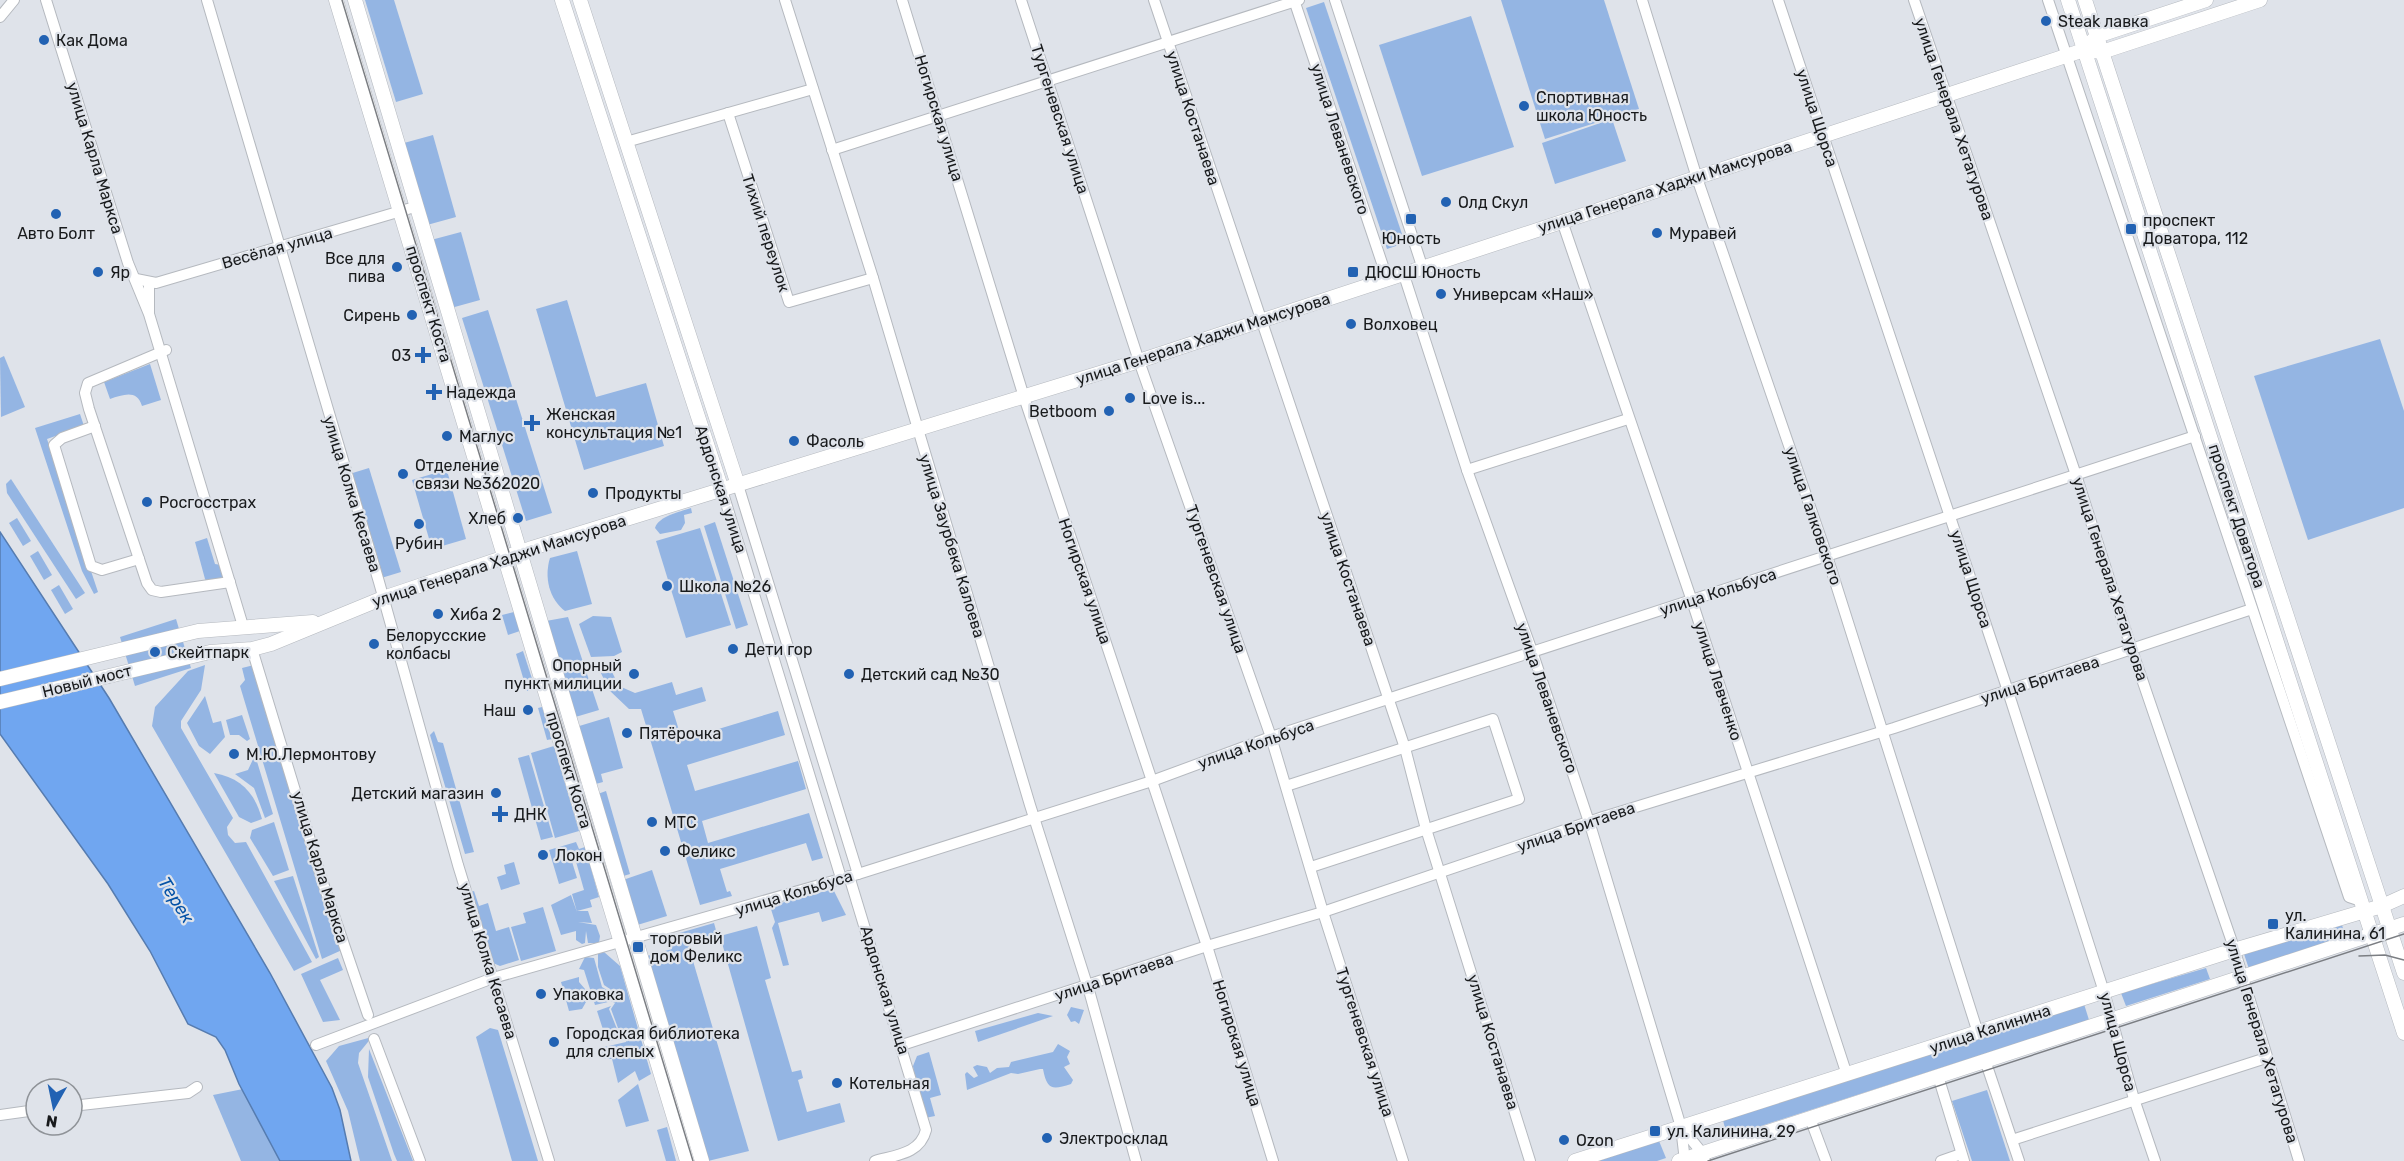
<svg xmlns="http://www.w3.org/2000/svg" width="2404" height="1161" font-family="Rubik,sans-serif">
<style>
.green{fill:#94b5e3}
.water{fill:#70a6f0;stroke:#567cb0;stroke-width:1.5}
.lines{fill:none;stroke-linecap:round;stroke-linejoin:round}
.minor-casing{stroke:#b5b9bf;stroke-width:12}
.major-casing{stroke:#b5b9bf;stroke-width:15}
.minor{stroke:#fff;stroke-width:10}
.major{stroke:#fff;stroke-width:14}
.tram{stroke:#7b7e83;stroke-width:1.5}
.poi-dot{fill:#2262b3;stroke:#dfe3ea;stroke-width:2}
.labels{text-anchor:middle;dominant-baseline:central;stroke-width:4.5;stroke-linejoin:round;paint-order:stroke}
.poi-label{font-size:16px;fill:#181a1c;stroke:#dfe3ea;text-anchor:start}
.street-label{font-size:16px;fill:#181a1c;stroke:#dfe3ea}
.water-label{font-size:18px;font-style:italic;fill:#0452a7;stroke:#dfe3ea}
</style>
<rect width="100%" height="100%" fill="#dfe3ea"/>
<g class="green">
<polygon points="365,0 394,0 423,94 396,102"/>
<polygon points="1501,0 1604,0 1639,109 1545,139"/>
<polygon points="1324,2 1405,243 1387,249 1306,8"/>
<polygon points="1471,16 1514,147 1422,176 1379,45"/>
<polygon points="1612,119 1626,161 1555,184 1542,143"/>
<polygon points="433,135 456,217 427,225 404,143"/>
<polygon points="461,232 480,300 451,308 431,240"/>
<polygon points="567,300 596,397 646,383 664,446 584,470 536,309"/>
<polygon points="488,310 552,513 526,521 462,318"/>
<polygon points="2380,339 2404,411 2404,508 2308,540 2254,376"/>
<polygon points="4,356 25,407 1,417 0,358"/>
<path d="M150,364L161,400L142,406C137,389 123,395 110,399L104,382Z"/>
<polygon points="80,414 84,426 47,439 98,592 94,594 82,571 35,428"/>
<polygon points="369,468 401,572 378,579 346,475"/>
<polygon points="442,471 448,474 466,539 432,549 412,480"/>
<polygon points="11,479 85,593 76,599 7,493 6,484"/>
<path d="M691,508L692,513L684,515L685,523L681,530L660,534L655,528C659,516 679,512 691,508Z"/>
<polygon points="17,518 31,541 23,546 9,523"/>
<polygon points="715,522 748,625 736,629 704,526"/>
<polygon points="700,528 731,625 686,638 656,541"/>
<polygon points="207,538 215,564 221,565 225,579 207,582 205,579 195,542"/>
<polygon points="38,551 52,575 44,580 30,556"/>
<path d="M577,551L592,604L565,611C549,599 544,577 550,558Z"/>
<polygon points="59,585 73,609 65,614 51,590"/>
<polygon points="514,612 520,631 508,635 502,615"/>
<polygon points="593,616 611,617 622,652 614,656 591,657 579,624"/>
<polygon points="568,617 599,710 572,718 546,621"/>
<polygon points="176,619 191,668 135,686 120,637"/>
<polygon points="523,651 535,688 527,691 516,654"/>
<polygon points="205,665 201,690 181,721 181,728 233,818 227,827 228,835 235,843 246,842 312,962 294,971 152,726 155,707 188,671"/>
<polygon points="254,665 342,950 322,959 240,686 245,680 242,668"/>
<polygon points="611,670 619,686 635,693 672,682 676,695 702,687 706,701 673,711 682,740 778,711 785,735 687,765 695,791 798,761 806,789 702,821 708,843 809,813 823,858 812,861 806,843 720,869 727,892 730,891 732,896 700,905 641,709 629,709 609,690 600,671"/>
<polygon points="205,696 213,723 221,721 225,737 210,754 199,746 187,723"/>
<polygon points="542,707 552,739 547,740 538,708"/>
<polygon points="242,715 250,739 247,741 239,735 230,735 226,720"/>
<polygon points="609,717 623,768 601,774 603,782 592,785 576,727"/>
<polygon points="434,731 438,742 443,743 474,852 465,854 430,735"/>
<polygon points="554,746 579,831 555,838 531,753"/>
<polygon points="255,755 273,814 265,818 254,788 235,774 248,770"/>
<polygon points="529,755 553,837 541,840 518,758"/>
<path d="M214,773C241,778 255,793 262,819L251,823L239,817Z"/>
<polygon points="606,791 630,874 620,877 595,795"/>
<polygon points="274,822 289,870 273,876 250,838 252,830"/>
<polygon points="576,842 579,849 585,847 599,897 590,900 592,907 577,911 588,911 592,923 578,922 596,925 600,936 599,943 588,943 586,931 585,943 582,944 576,940 576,931 561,935 551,905 571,895 577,912 572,894 584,890 573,851 569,852 577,878 559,884 549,850"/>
<polygon points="514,862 520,884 501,890 497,877 506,874 504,865"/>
<polygon points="652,870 667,916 634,926 620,881"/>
<polygon points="293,876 319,957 316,959 274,881"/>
<polygon points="833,889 846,915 822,922 819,912 778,923 789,965 783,966 772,928 775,922 770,906"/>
<polygon points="474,891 479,906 488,903 496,931 509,927 519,960 500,966 493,963 471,892"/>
<polygon points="543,907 556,951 521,961 511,927 526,923 523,913"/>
<polygon points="714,923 719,941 712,943 710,937 688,944 749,1151 708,1161 647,956 672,949 669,936"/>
<polygon points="2342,925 2345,936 2249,969 2244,954"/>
<polygon points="757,926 771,978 765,980 792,1072 801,1070 803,1078 798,1080 807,1112 840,1103 845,1122 778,1141 720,936"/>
<polygon points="604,952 620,966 651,1074 639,1081 635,1071 618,1083 612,1059 604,1059 600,1048 626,1042 625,1029 618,1028 611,1009 615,1003 607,999 610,989 604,985 598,967 598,953"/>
<polygon points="585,957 594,958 602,987 607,990 605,998 608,1002 595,1005 584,970 579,969"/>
<polygon points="338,958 343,970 320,980 340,1020 323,1022 301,974"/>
<polygon points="2206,968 2210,979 2126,1006 2121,993"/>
<polygon points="579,977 579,982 585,989 583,998 586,1002 582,1009 569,1011 561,982"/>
<polygon points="2084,1004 2089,1020 1727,1137 1723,1120"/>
<polygon points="611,1006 609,1009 617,1029 623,1030 624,1038 607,1042 597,1011"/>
<polygon points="1071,1007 1084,1010 1079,1024 1075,1021 1071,1022 1067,1015"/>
<polygon points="1038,1013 1053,1016 978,1042 975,1031"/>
<polygon points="490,1028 498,1030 538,1161 512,1161 476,1037"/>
<polygon points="372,1037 359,1053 358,1063 392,1161 360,1161 348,1111 326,1061 339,1046"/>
<path d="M1058,1044L1070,1051L1067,1057L1070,1064L1064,1067L1073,1080L1071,1084C1052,1090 1047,1090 1043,1069H1040L1018,1074L1011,1073L967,1090L965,1074L967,1072L974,1078L978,1076L973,1067L977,1065L987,1067L990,1073L997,1068L1009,1067L1011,1062L1053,1052Z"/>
<polygon points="369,1049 413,1161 397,1161 394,1154 368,1077"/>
<polygon points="929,1052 941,1095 930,1098 935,1116 925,1118 914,1076 913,1066 917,1056"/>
<polygon points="638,1084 649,1121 626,1127 618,1100"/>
<polygon points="243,1089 280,1161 241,1161 213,1095"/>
<polygon points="1987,1090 2010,1161 1972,1161 1952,1101"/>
<polygon points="667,1127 676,1161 666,1161 657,1130"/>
<polygon points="1659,1141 1666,1158 1657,1161 1598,1161"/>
</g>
<polygon class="water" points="0,532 109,698 270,973 332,1088 340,1110 351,1161 280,1161 239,1084 225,1050 216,1037 188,1024 150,951 108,884 0,734"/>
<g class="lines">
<defs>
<g id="minor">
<polyline points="46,0 128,263 149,314 243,626"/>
<polyline points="207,0 379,582 458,865 549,1161"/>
<polyline points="785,0 873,278 1030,805 1090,994 1136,1161"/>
<polyline points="902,0 1024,397 1207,946 1273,1161"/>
<polyline points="1021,0 1139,361 1271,737 1323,912 1403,1161"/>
<polyline points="1154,0 1405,748 1426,829 1530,1161"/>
<polyline points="1294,0 1387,278"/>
<polyline points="1335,0 1422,266"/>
<polyline points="1642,0 1697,178 1827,556 1978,1033"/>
<polyline points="1778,0 2005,682 2104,992 2134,1099 2155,1161"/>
<polyline points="1914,0 2076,475 2132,650 2233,945 2299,1161"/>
<polyline points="2048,0 2349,897 2361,901"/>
<polyline points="0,17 14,0"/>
<polyline points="728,113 789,302 873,278"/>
<polyline points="626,142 813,89"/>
<polyline points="832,150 1299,0"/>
<polyline points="1562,221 1692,601 1847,1075"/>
<polyline points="1403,272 1467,470 1532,651 1592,831 1681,1127 1685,1161"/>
<polyline points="136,279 156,283 418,206"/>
<polyline points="149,313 149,283"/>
<polyline points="166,350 88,383 85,393 89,409 147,583 152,590 161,592 230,582"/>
<polyline points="95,426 62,438 54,445 91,566 102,570 139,559"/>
<polyline points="1467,470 1628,419"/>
<polyline points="738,485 858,874"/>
<polyline points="722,490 841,878"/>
<polyline points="252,649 324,886 368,1015"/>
<polyline points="1286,786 1493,719 1519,799 1311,867"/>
<path d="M849,876L926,1130C920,1154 896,1155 875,1161"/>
<polyline points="374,1039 420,1161"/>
<polyline points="316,1045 493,978 858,874 1152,781 1271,737 2195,436"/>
<polyline points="902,1045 1207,946 1323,912 1603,817 1894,728 2252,609"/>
<polyline points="1985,1060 2019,1161"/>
<polyline points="1938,1076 1964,1161"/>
<polyline points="72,1106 188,1093 197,1087"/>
<polyline points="0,1115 36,1110"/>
<polyline points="1810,1118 1826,1161"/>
<polyline points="1681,1127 1703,1154 1705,1161"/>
<polyline points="2012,1140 2266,1058"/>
<polyline points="1941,1161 1961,1154"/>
</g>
<g id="major">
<polyline points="336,0 687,1161"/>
<polyline points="355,0 702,1161"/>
<polyline points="562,0 722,490"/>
<polyline points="580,0 738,485"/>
<polyline points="2068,0 2404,1033"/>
<polyline points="2085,0 2404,973"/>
<polyline points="2091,42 2097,36 2206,0"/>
<polyline points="0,679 198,631 313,622"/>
<polyline points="0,702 210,652 252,649 271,644 383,598 532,548 1139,361 2084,50 2102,52 2260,0"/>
<polyline points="1575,1161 2234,950 2382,906 2404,896"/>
<polyline points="1679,1161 2404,924"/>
</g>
</defs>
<use href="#minor" class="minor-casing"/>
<use href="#major" class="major-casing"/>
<use href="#minor" class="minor"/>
<use href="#major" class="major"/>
<g class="tram">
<polyline points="342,0 693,1161"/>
<polyline points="2359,956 2385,955 2404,960"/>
<polyline points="1708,1161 2404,934"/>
</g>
</g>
<g class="poi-dot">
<circle cx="2046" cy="21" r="6"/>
<circle cx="44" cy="40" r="6"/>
<circle cx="1524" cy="106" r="6"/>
<circle cx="1446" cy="202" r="6"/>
<circle cx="56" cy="214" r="6"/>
<rect x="1405" y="213" width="12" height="12" rx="3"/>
<rect x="2125" y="223" width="12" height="12" rx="3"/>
<circle cx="1657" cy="233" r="6"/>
<circle cx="397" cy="267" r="6"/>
<circle cx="98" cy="272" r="6"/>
<rect x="1347" y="266" width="12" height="12" rx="3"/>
<circle cx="1441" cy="294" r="6"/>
<circle cx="412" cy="315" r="6"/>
<circle cx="1351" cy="324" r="6"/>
<path d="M420 346h6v6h6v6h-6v6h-6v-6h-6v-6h6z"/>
<path d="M431 383h6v6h6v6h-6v6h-6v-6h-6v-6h6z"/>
<circle cx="1130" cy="398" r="6"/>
<circle cx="1109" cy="411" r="6"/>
<path d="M529 414h6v6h6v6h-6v6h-6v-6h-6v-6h6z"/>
<circle cx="447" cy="436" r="6"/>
<circle cx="794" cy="441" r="6"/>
<circle cx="403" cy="474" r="6"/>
<circle cx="593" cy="493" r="6"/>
<circle cx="147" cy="502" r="6"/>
<circle cx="518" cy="518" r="6"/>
<circle cx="419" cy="524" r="6"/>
<circle cx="667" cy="586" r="6"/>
<circle cx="438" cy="614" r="6"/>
<circle cx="374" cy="644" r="6"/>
<circle cx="733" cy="649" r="6"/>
<circle cx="155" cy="652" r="6"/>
<circle cx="634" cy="674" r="6"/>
<circle cx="849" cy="674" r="6"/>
<circle cx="528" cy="710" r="6"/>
<circle cx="627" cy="733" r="6"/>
<circle cx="234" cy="754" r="6"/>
<circle cx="496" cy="793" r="6"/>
<path d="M497 805h6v6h6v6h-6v6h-6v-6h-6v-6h6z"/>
<circle cx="652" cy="822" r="6"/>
<circle cx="665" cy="851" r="6"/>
<circle cx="543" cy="855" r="6"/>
<rect x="2267" y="918" width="12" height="12" rx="3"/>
<rect x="632" y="941" width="12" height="12" rx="3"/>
<circle cx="541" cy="994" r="6"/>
<circle cx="554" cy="1042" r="6"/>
<circle cx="837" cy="1083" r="6"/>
<rect x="1649" y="1125" width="12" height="12" rx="3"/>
<circle cx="1047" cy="1138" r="6"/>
<circle cx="1564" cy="1140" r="6"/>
</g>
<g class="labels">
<g class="poi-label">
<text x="2058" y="21">Steak лавка</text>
<text x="56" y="40">Как Дома</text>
<text x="1536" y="97">Спортивная<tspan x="1536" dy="18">школа Юность</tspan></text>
<text x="1458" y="202">Олд Скул</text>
<text x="2143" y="220">проспект<tspan x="2143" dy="18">Доватора, 112</tspan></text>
<text x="56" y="233" text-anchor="middle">Авто Болт</text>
<text x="1669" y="233">Муравей</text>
<text x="1411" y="238" text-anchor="middle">Юность</text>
<text x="385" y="258" text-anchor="end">Все для<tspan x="385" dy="18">пива</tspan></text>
<text x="110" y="272">Яр</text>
<text x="1365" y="272">ДЮСШ Юность</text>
<text x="1453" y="294">Универсам «Наш»</text>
<text x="400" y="315" text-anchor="end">Сирень</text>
<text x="1363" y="324">Волховец</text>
<text x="411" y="355" text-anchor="end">03</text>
<text x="446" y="392">Надежда</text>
<text x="1142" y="398">Love is...</text>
<text x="1097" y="411" text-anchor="end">Betboom</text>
<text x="546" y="414">Женская<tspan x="546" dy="18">консультация №1</tspan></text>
<text x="459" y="436">Маглус</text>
<text x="806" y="441">Фасоль</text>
<text x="415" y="465">Отделение<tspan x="415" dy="18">связи №362020</tspan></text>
<text x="605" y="493">Продукты</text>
<text x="159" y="502">Росгосстрах</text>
<text x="506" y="518" text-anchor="end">Хлеб</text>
<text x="419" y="543" text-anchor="middle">Рубин</text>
<text x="679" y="586">Школа №26</text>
<text x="450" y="614">Хиба 2</text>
<text x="386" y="635">Белорусские<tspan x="386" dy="18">колбасы</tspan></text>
<text x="745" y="649">Дети гор</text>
<text x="167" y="652">Скейтпарк</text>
<text x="622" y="665" text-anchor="end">Опорный<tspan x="622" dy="18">пункт милиции</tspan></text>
<text x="861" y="674">Детский сад №30</text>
<text x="516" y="710" text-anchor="end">Наш</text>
<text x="639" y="733">Пятёрочка</text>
<text x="246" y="754">М.Ю.Лермонтову</text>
<text x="484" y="793" text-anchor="end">Детский магазин</text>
<text x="514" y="814">ДНК</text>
<text x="664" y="822">МТС</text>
<text x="677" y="851">Феликс</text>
<text x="555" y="855">Локон</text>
<text x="2285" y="915">ул.<tspan x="2285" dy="18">Калинина, 61</tspan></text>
<text x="650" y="938">торговый<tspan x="650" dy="18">дом Феликс</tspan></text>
<text x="553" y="994">Упаковка</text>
<text x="566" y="1033">Городская библиотека<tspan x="566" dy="18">для слепых</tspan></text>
<text x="849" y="1083">Котельная</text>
<text x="1667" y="1131">ул. Калинина, 29</text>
<text x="1059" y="1138">Электросклад</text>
<text x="1576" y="1140">Ozon</text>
</g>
<g class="street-label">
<text transform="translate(939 118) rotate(73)">Ногирская улица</text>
<text transform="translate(1193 118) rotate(72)">улица Костанаева</text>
<text transform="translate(1817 118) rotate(72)">улица Щорса</text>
<text transform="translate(1060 119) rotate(72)">Тургеневская улица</text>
<text transform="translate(1954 119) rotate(71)">улица Генерала Хетагурова</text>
<text transform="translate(1340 139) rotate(72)">улица Леваневского</text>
<text transform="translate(95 158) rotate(73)">улица Карла Маркса</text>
<text transform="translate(1665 187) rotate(-18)">улица Генерала Хаджи Мамсурова</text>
<text transform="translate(766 233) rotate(72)">Тихий переулок</text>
<text transform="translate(277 248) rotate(-16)">Весёлая улица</text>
<text transform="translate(429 304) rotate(73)">проспект Коста</text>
<text transform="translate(1203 339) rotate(-18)">улица Генерала Хаджи Мамсурова</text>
<text transform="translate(721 489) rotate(72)">Ардонская улица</text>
<text transform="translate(352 494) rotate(73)">улица Колка Кесаева</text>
<text transform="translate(1813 516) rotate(71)">улица Галковского</text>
<text transform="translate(2237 516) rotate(72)">проспект Доватора</text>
<text transform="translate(952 546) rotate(73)">улица Заурбека Калоева</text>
<text transform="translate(499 561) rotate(-18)">улица Генерала Хаджи Мамсурова</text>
<text transform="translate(1216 579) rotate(71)">Тургеневская улица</text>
<text transform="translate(1348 579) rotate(71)">улица Костанаева</text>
<text transform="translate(1971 579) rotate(72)">улица Щорса</text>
<text transform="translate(2110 579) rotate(72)">улица Генерала Хетагурова</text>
<text transform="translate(1085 581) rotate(71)">Ногирская улица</text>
<text transform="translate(1718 592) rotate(-18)">улица Кольбуса</text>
<text transform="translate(2040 680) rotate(-18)">улица Бритаева</text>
<text transform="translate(87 681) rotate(-14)">Новый мост</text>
<text transform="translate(1718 681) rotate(72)">улица Левченко</text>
<text transform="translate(1547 698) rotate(71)">улица Леваневского</text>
<text transform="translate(1256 744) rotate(-19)">улица Кольбуса</text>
<text transform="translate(569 770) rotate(73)">проспект Коста</text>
<text transform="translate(1576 827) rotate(-19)">улица Бритаева</text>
<text transform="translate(320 867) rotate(73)">улица Карла Маркса</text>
<text transform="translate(794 893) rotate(-17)">улица Кольбуса</text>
<text transform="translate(488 961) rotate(73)">улица Колка Кесаева</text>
<text transform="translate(1114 977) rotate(-18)">улица Бритаева</text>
<text transform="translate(885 990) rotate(73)">Ардонская улица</text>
<text transform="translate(1990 1029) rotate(-18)">улица Калинина</text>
<text transform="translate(2262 1041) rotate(73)">улица Генерала Хетагурова</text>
<text transform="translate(1365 1042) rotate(72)">Тургеневская улица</text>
<text transform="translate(1493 1042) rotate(73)">улица Костанаева</text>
<text transform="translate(2118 1042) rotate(75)">улица Щорса</text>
<text transform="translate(1237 1043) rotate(73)">Ногирская улица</text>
</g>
<g class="water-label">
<text transform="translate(176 900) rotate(58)">Терек</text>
</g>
</g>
<g transform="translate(54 1107) rotate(189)"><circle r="28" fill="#dfe3ea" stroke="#8f9398" stroke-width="1.5"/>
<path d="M0-4.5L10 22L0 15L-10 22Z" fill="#2262b3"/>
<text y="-9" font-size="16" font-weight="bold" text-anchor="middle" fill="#181a1c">N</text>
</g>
</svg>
